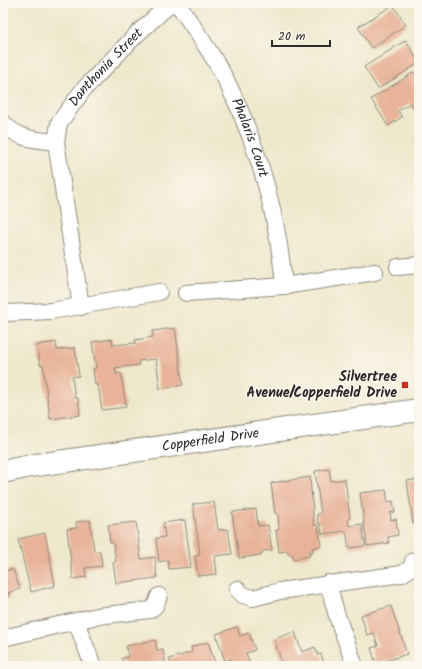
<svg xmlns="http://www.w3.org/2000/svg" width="422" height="669" font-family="Kalam,sans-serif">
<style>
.building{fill:#e8b399}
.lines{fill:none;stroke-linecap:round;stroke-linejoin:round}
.street-casing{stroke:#8c8a7c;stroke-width:18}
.secondary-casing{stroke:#8c8a7c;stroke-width:24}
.street{stroke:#fff;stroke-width:16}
.secondary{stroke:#fff;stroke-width:22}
.poi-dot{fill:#c8321e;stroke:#fbf7ec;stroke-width:1.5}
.labels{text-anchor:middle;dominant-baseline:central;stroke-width:3;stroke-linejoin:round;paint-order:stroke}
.street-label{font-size:14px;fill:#2b2b2b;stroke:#fbf7ec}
.poi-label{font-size:14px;font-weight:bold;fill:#2b2b2b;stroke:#fbf7ec;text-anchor:end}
</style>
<rect width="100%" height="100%" fill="#fbf7ec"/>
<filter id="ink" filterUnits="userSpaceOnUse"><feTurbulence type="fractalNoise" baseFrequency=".025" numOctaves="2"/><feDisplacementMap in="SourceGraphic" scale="8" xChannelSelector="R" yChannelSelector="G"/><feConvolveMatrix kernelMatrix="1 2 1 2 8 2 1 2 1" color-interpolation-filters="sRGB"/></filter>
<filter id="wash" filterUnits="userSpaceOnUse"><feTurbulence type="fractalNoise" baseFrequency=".012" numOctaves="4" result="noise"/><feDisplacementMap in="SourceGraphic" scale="16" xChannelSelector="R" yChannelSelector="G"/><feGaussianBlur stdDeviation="0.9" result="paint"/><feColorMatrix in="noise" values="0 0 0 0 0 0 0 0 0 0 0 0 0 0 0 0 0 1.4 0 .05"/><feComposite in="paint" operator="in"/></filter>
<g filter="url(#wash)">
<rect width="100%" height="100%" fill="#eee8cc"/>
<g id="blocks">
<g class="building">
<polygon points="393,5 406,25 371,48 358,27"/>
<polygon points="406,40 419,63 378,89 364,67"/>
<polygon points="414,72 419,79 419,117 410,103 398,111 402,117 388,126 371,99"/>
<polygon points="419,137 419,150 415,139"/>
<polygon points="175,328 183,385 160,389 156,359 138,361 139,365 115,368 116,374 121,373 126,407 102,410 98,385 95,385 93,369 96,368 92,342 112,339 113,345 136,343 135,340 153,337 152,331"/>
<polygon points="56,342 57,350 75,348 79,376 72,377 75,398 78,398 80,415 50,419 43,365 40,365 37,345"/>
<polygon points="329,469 331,481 345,479 350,518 348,519 349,526 362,524 365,546 349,548 346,531 322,534 320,523 318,523 317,514 321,514 315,471"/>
<polygon points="310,477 314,525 318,525 321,546 312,548 313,552 309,552 310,556 293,559 293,554 289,555 288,551 279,552 276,530 279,530 278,514 275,514 271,483"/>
<polygon points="419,479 419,540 418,540 416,524 413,524 407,481"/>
<polygon points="386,490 388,502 393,501 395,512 390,513 391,520 396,519 398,535 388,537 389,543 367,546 360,493"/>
<polygon points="214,502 218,530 228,529 232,554 215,556 217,574 198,576 195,556 200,555 193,504"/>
<polygon points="256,509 258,526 268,525 272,550 262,551 262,555 239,558 232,512"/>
<polygon points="90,520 94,551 100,551 102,566 85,568 86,577 73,579 67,529 77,528 76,522"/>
<polygon points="185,520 191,567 169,569 168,560 159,562 156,538 165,537 163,523"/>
<polygon points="136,522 141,559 155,557 157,578 116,583 113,562 116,562 113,542 110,542 108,525"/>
<polygon points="45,533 55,586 31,592 18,539"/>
<polygon points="3,568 4,571 13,569 20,589 8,593 10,597 3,599"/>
<polygon points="391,606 407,654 376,664 371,648 378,646 374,633 367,635 361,615"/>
<polygon points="237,627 240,636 249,633 255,650 246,653 251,666 233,666 231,659 225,661 216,634"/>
<polygon points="295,632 302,652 315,647 318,655 321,654 325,666 283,666 274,639"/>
<polygon points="155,640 157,650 163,649 166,666 124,666 122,658 128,657 126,646"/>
<polygon points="208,642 216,666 172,666 169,659 192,652 191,647"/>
</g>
</g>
</g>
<g filter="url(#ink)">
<use href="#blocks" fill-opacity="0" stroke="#8c8a7c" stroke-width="1"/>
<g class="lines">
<defs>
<g id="street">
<path id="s1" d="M177,3C194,28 212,53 226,80C258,145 278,215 284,286"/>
<path d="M3,123C20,140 33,139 56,142"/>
<polyline points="398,267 419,265"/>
<polyline points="186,293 284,286 375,272"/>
<path id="s2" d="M81,307L56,142L59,123L83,90L137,34L171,3"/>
<polyline points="5,313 51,311 159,292"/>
<polyline points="328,583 337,616 355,666"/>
<polyline points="237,589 243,595 253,598 280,591 402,574 412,567 413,561"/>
<polyline points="76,621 93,666"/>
<polyline points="3,638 97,616 150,610 155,606 159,596"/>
</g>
<g id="secondary">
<path id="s3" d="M3,472L30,466L419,410"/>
</g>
</defs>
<use href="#street" class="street-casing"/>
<use href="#secondary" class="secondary-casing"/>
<use href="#street" class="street"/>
<use href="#secondary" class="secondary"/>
</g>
</g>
<rect class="poi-dot" x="401" y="381" width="8" height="8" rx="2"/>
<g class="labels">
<g class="street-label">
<text stroke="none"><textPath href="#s2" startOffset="259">Danthonia Street</textPath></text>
<text stroke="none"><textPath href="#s1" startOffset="154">Phalaris Court</textPath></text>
<text stroke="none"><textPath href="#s3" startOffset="210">Copperfield Drive</textPath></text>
</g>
<g class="poi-label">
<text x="397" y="377">Silvertree<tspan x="397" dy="16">Avenue/Copperfield Drive</tspan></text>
</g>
</g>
<rect width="422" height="669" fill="none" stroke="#fbf7ec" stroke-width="16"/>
<path d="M272 40v6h58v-6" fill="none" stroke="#2b2b2b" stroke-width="2"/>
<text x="278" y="40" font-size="12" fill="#2b2b2b" stroke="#fbf7ec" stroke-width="3" paint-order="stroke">20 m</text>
</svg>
